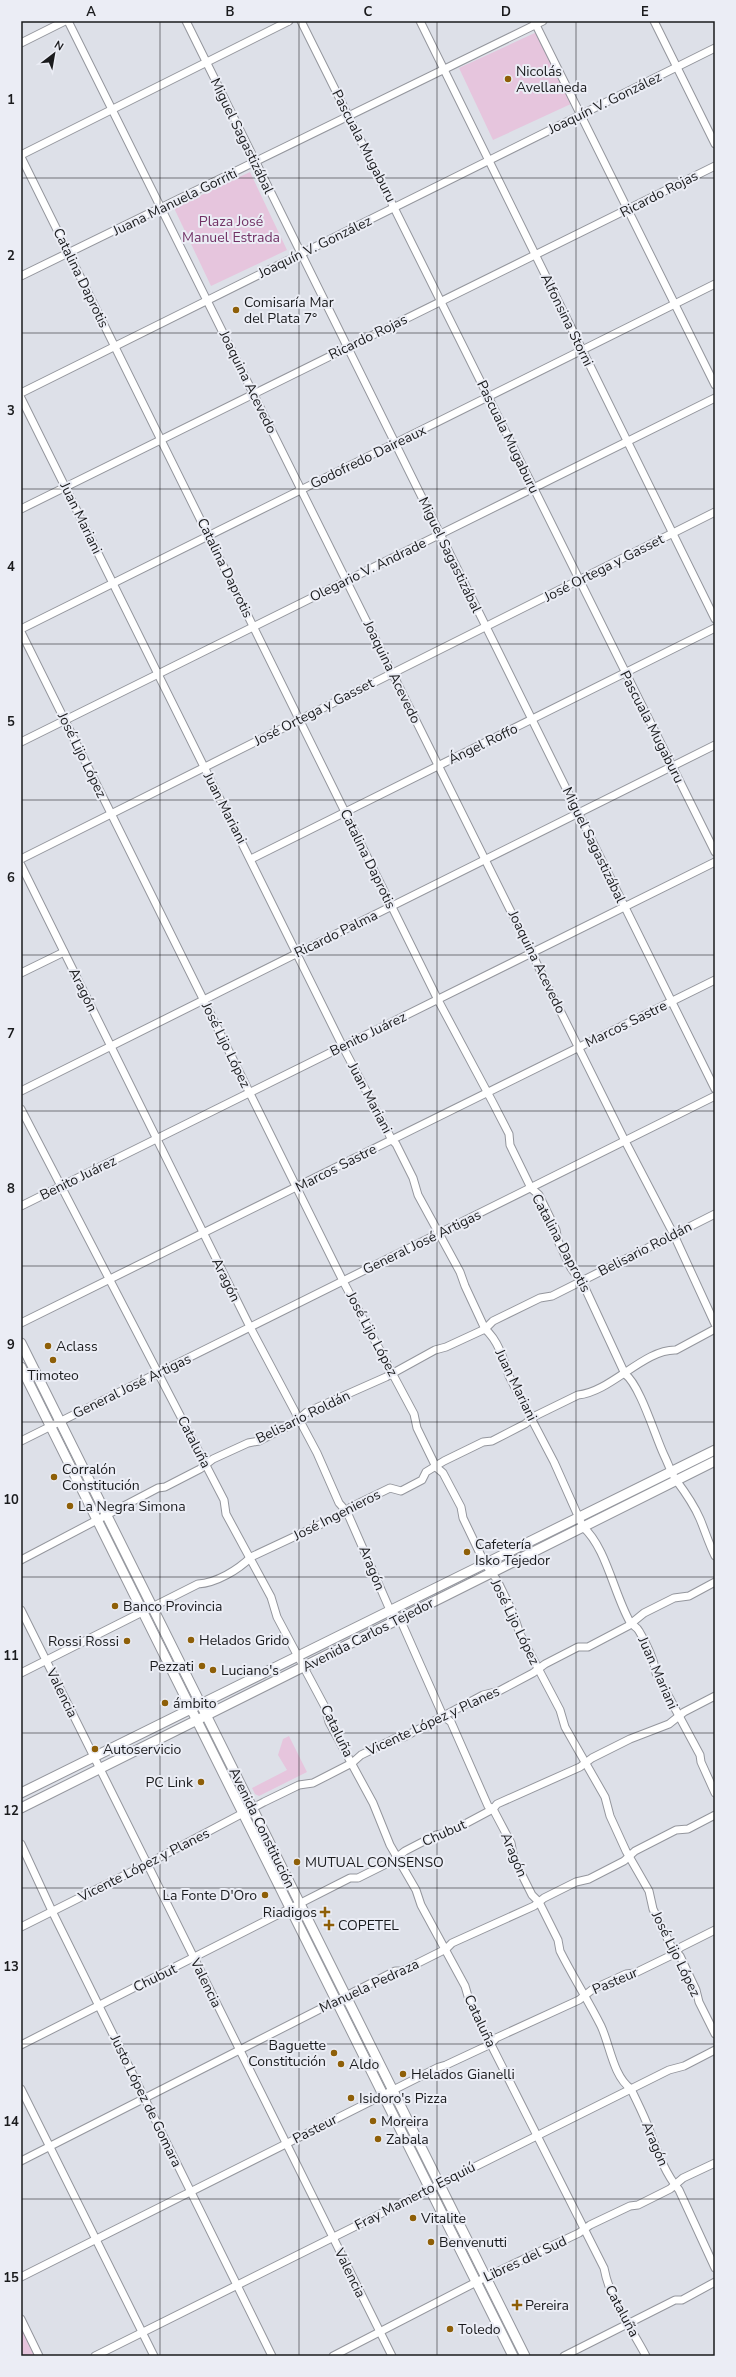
<svg xmlns="http://www.w3.org/2000/svg" width="736" height="2377" font-family="'Nunito Sans',sans-serif">
<style>
.green{fill:#e6c5dd}
.lines{fill:none;stroke-linecap:round;stroke-linejoin:round}
.minor-casing{stroke:#94969d;stroke-width:9}
.major-casing{stroke:#94969d;stroke-width:11}
.minor{stroke:#fff;stroke-width:7}
.major{stroke:#fff;stroke-width:9}
.grid{fill:none;stroke:#1a1b1d;stroke-width:1;stroke-opacity:0.55}
.poi-dot{fill:#8e5f08;stroke:#ebedf5;stroke-width:1.5}
.labels{text-anchor:middle;dominant-baseline:central;stroke-width:4;stroke-linejoin:round;paint-order:stroke}
.poi-label{font-size:14px;fill:#1a1b1d;stroke:#ebedf5;text-anchor:start}
.street-label{font-size:14px;fill:#1a1b1d;stroke:#ebedf5}
.park-label{font-size:14px;fill:#713265;stroke:#ebedf5}
.neatline{fill:none;stroke:#1a1b1d;stroke-width:1.5}
.grid-label{font-size:13px;text-anchor:middle;font-weight:bold;fill:#1a1b1d}
</style>
<rect width="100%" height="100%" fill="#dde0e8"/>
<g class="green">
<polygon points="539,31 573,103 493,140 459,68"/>
<polygon points="250,172 287,250 211,286 174,208"/>
<polygon points="289,1736 307,1772 259,1796 255,1794 252,1788 287,1770 278,1755 283,1739"/>
<polygon points="21,2327 36,2356 21,2356"/>
</g>
<g class="lines">
<defs>
<g id="minor">
<polyline points="68,21 625,1141 674,1235 715,1324"/>
<polyline points="186,21 715,1089"/>
<polyline points="301,21 715,852"/>
<polyline points="420,21 715,619"/>
<polyline points="534,21 715,385"/>
<polyline points="654,21 715,144"/>
<polyline points="21,43 65,21"/>
<polyline points="21,155 289,21"/>
<path d="M21,157L438,1000L492,1101L509,1134L510,1145L531,1188L539,1195L556,1230L558,1241L571,1268L585,1288L625,1374C640,1385 655,1436 664,1455C668,1463 671,1473 676,1480C685,1492 694,1505 700,1519C705,1531 709,1544 715,1556"/>
<polyline points="21,276 543,21"/>
<polyline points="21,393 715,48"/>
<path d="M21,398L343,1047L392,1140L396,1144L413,1178L418,1195L460,1272L465,1286L485,1329C498,1340 504,1360 509,1376L554,1462L583,1527C606,1547 614,1594 630,1622C633,1626 637,1627 639,1631C646,1643 654,1658 656,1673L700,1755L701,1762L715,1793"/>
<polyline points="21,509 715,166"/>
<polyline points="21,629 715,284"/>
<polyline points="21,632 343,1281 414,1414 417,1428 436,1467 443,1473 461,1507 463,1518 485,1564 497,1580 513,1613 520,1634 560,1710 565,1727 605,1797 610,1816 626,1851 649,1891 653,1909 671,1946 680,1956 696,1990 699,2002 715,2034"/>
<polyline points="21,742 715,398"/>
<polyline points="21,859 715,512"/>
<polyline points="251,859 715,628"/>
<path d="M21,865L250,1327L317,1453L339,1503L347,1512L390,1610L400,1619L443,1716L451,1722L488,1806L493,1809L511,1843L514,1859L532,1895L539,1902L558,1940L560,1951C573,1977 588,2000 601,2026C610,2045 613,2076 631,2089C637,2102 644,2115 649,2129C657,2150 664,2172 679,2190L715,2268"/>
<polyline points="21,973 64,952"/>
<polyline points="21,1091 715,745"/>
<path d="M21,1109L224,1500L226,1514L271,1597L277,1617L325,1707L329,1722L373,1803L390,1845L416,1890L421,1905L465,1986L470,2003L604,2268C610,2301 631,2327 646,2356"/>
<polyline points="21,1206 715,862"/>
<polyline points="21,1323 715,980"/>
<polyline points="21,1441 715,1096"/>
<polyline points="21,1560 158,1488 165,1487 200,1469 213,1459 248,1443 259,1441 294,1423 307,1412 386,1377 435,1350 446,1347 485,1329 493,1321 540,1298 552,1296 715,1214"/>
<polyline points="21,1610 392,2356"/>
<path d="M21,1673L198,1584C216,1583 238,1570 251,1557L347,1512L351,1507L390,1488L401,1491L422,1480L426,1472L444,1461L483,1442L492,1441L525,1424L535,1416L578,1395C611,1392 644,1349 676,1350L715,1329"/>
<polyline points="21,1844 52,1911 272,2356"/>
<polyline points="21,1927 147,1864 264,1802 299,1785 313,1783 352,1763 361,1755 396,1738 404,1737 483,1695 499,1691 533,1673 545,1664 578,1647 588,1647 628,1626 644,1613 674,1598 689,1596 715,1582"/>
<polyline points="21,2045 350,1878 358,1878 392,1861 405,1851 436,1835 448,1833 493,1809 497,1804 580,1767 592,1758 630,1739 669,1724 684,1712 715,1696"/>
<polyline points="21,2089 154,2356"/>
<polyline points="21,2161 395,1971 402,1971 446,1949 452,1943 534,1906 544,1898 576,1882 589,1879 624,1861 635,1851 676,1830 688,1829 715,1815"/>
<polyline points="21,2277 439,2067 446,2065 491,2044 496,2038 579,2000 593,1989 626,1974 635,1973 670,1956 681,1947 715,1930"/>
<polyline points="21,2319 39,2356"/>
<polyline points="95,2356 669,2070 684,2066 715,2050"/>
<polyline points="333,2356 486,2277 579,2233 590,2225 630,2206 638,2205 670,2189 683,2178 715,2163"/>
<polyline points="564,2356 675,2300 682,2300 715,2282"/>
</g>
<g id="major">
<polyline points="21,1343 525,2356"/>
<polyline points="21,1367 513,2356"/>
<polyline points="21,1793 715,1450"/>
<polyline points="21,1808 715,1461"/>
</g>
</defs>
<use href="#minor" class="minor-casing"/>
<use href="#major" class="major-casing"/>
<use href="#minor" class="minor"/>
<use href="#major" class="major"/>
</g>
<path class="grid" d="M160,21V2356M299,21V2356M437,21V2356M576,21V2356M21,178H715M21,333H715M21,489H715M21,644H715M21,800H715M21,955H715M21,1111H715M21,1266H715M21,1422H715M21,1577H715M21,1733H715M21,1888H715M21,2044H715M21,2199H715"/>
<g class="poi-dot">
<circle cx="508" cy="79" r="4"/>
<circle cx="236" cy="310" r="4"/>
<circle cx="48" cy="1346" r="4"/>
<circle cx="53" cy="1360" r="4"/>
<circle cx="54" cy="1477" r="4"/>
<circle cx="70" cy="1506" r="4"/>
<circle cx="467" cy="1552" r="4"/>
<circle cx="115" cy="1606" r="4"/>
<circle cx="191" cy="1640" r="4"/>
<circle cx="127" cy="1641" r="4"/>
<circle cx="202" cy="1666" r="4"/>
<circle cx="213" cy="1670" r="4"/>
<circle cx="165" cy="1703" r="4"/>
<circle cx="95" cy="1749" r="4"/>
<circle cx="201" cy="1782" r="4"/>
<circle cx="297" cy="1862" r="4"/>
<circle cx="265" cy="1895" r="4"/>
<path d="M323 1906h4v4h4v4h-4v4h-4v-4h-4v-4h4z"/>
<path d="M327 1919h4v4h4v4h-4v4h-4v-4h-4v-4h4z"/>
<circle cx="334" cy="2053" r="4"/>
<circle cx="341" cy="2064" r="4"/>
<circle cx="403" cy="2074" r="4"/>
<circle cx="351" cy="2098" r="4"/>
<circle cx="373" cy="2121" r="4"/>
<circle cx="378" cy="2139" r="4"/>
<circle cx="413" cy="2218" r="4"/>
<circle cx="431" cy="2242" r="4"/>
<path d="M515 2299h4v4h4v4h-4v4h-4v-4h-4v-4h4z"/>
<circle cx="450" cy="2329" r="4"/>
</g>
<g class="labels">
<g class="poi-label">
<text x="516" y="71">Nicolás<tspan x="516" dy="16">Avellaneda</tspan></text>
<text x="244" y="302">Comisaría Mar<tspan x="244" dy="16">del Plata 7°</tspan></text>
<text x="56" y="1346">Aclass</text>
<text x="53" y="1375" text-anchor="middle">Timoteo</text>
<text x="62" y="1469">Corralón<tspan x="62" dy="16">Constitución</tspan></text>
<text x="78" y="1506">La Negra Simona</text>
<text x="475" y="1544">Cafetería<tspan x="475" dy="16">Isko Tejedor</tspan></text>
<text x="123" y="1606">Banco Provincia</text>
<text x="199" y="1640">Helados Grido</text>
<text x="119" y="1641" text-anchor="end">Rossi Rossi</text>
<text x="194" y="1666" text-anchor="end">Pezzati</text>
<text x="221" y="1670">Luciano's</text>
<text x="173" y="1703">ámbito</text>
<text x="103" y="1749">Autoservicio</text>
<text x="193" y="1782" text-anchor="end">PC Link</text>
<text x="305" y="1862">MUTUAL CONSENSO</text>
<text x="257" y="1895" text-anchor="end">La Fonte D'Oro</text>
<text x="317" y="1912" text-anchor="end">Riadigos</text>
<text x="338" y="1925">COPETEL</text>
<text x="326" y="2045" text-anchor="end">Baguette<tspan x="326" dy="16">Constitución</tspan></text>
<text x="349" y="2064">Aldo</text>
<text x="411" y="2074">Helados Gianelli</text>
<text x="359" y="2098">Isidoro's Pizza</text>
<text x="381" y="2121">Moreira</text>
<text x="386" y="2139">Zabala</text>
<text x="421" y="2218">Vitalite</text>
<text x="439" y="2242">Benvenutti</text>
<text x="525" y="2305">Pereira</text>
<text x="458" y="2329">Toledo</text>
</g>
<g class="street-label">
<text transform="translate(605 103) rotate(-26)">Joaquín V. González</text>
<text transform="translate(242 136) rotate(64)">Miguel Sagastizábal</text>
<text transform="translate(364 146) rotate(63)">Pascuala Mugaburu</text>
<text transform="translate(659 194) rotate(-27)">Ricardo Rojas</text>
<text transform="translate(175 202) rotate(-26)">Juana Manuela Gorriti</text>
<text transform="translate(315 247) rotate(-26)">Joaquín V. González</text>
<text transform="translate(81 278) rotate(64)">Catalina Daprotis</text>
<text transform="translate(567 320) rotate(64)">Alfonsina Storni</text>
<text transform="translate(368 337) rotate(-26)">Ricardo Rojas</text>
<text transform="translate(248 382) rotate(64)">Joaquina Acevedo</text>
<text transform="translate(508 437) rotate(64)">Pascuala Mugaburu</text>
<text transform="translate(368 457) rotate(-26)">Godofredo Daireaux</text>
<text transform="translate(81 518) rotate(64)">Juan Mariani</text>
<text transform="translate(450 555) rotate(64)">Miguel Sagastizábal</text>
<text transform="translate(225 568) rotate(64)">Catalina Daprotis</text>
<text transform="translate(604 568) rotate(-27)">José Ortega y Gasset</text>
<text transform="translate(368 570) rotate(-26)">Olegario V. Andrade</text>
<text transform="translate(392 672) rotate(64)">Joaquina Acevedo</text>
<text transform="translate(314 712) rotate(-27)">José Ortega y Gasset</text>
<text transform="translate(652 727) rotate(63)">Pascuala Mugaburu</text>
<text transform="translate(483 744) rotate(-26)">Ángel Roffo</text>
<text transform="translate(82 755) rotate(64)">José Lijo López</text>
<text transform="translate(225 808) rotate(63)">Juan Mariani</text>
<text transform="translate(594 845) rotate(64)">Miguel Sagastizábal</text>
<text transform="translate(368 859) rotate(64)">Catalina Daprotis</text>
<text transform="translate(336 934) rotate(-26)">Ricardo Palma</text>
<text transform="translate(537 962) rotate(64)">Joaquina Acevedo</text>
<text transform="translate(83 990) rotate(64)">Aragón</text>
<text transform="translate(626 1024) rotate(-26)">Marcos Sastre</text>
<text transform="translate(368 1034) rotate(-26)">Benito Juárez</text>
<text transform="translate(226 1045) rotate(64)">José Lijo López</text>
<text transform="translate(370 1098) rotate(62)">Juan Mariani</text>
<text transform="translate(336 1168) rotate(-27)">Marcos Sastre</text>
<text transform="translate(78 1178) rotate(-26)">Benito Juárez</text>
<text transform="translate(422 1242) rotate(-26)">General José Artigas</text>
<text transform="translate(561 1243) rotate(62)">Catalina Daprotis</text>
<text transform="translate(645 1249) rotate(-27)">Belisario Roldán</text>
<text transform="translate(226 1280) rotate(64)">Aragón</text>
<text transform="translate(372 1334) rotate(62)">José Lijo López</text>
<text transform="translate(516 1385) rotate(64)">Juan Mariani</text>
<text transform="translate(132 1386) rotate(-26)">General José Artigas</text>
<text transform="translate(303 1417) rotate(-26)">Belisario Roldán</text>
<text transform="translate(194 1442) rotate(63)">Cataluña</text>
<text transform="translate(337 1515) rotate(-27)">José Ingenieros</text>
<text transform="translate(372 1568) rotate(68)">Aragón</text>
<text transform="translate(515 1622) rotate(64)">José Lijo López</text>
<text transform="translate(368 1635) rotate(-27)">Avenida Carlos Tejedor</text>
<text transform="translate(658 1673) rotate(66)">Juan Mariani</text>
<text transform="translate(62 1693) rotate(64)">Valencia</text>
<text transform="translate(433 1721) rotate(-25)">Vicente López y Planes</text>
<text transform="translate(337 1731) rotate(64)">Cataluña</text>
<text transform="translate(262 1828) rotate(64)">Avenida Constitución</text>
<text transform="translate(444 1833) rotate(-24)">Chubut</text>
<text transform="translate(514 1855) rotate(67)">Aragón</text>
<text transform="translate(144 1865) rotate(-27)">Vicente López y Planes</text>
<text transform="translate(676 1954) rotate(64)">José Lijo López</text>
<text transform="translate(155 1978) rotate(-26)">Chubut</text>
<text transform="translate(615 1981) rotate(-23)">Pasteur</text>
<text transform="translate(206 1983) rotate(64)">Valencia</text>
<text transform="translate(369 1986) rotate(-25)">Manuela Pedraza</text>
<text transform="translate(480 2021) rotate(65)">Cataluña</text>
<text transform="translate(146 2101) rotate(64)">Justo López de Gomara</text>
<text transform="translate(315 2129) rotate(-27)">Pasteur</text>
<text transform="translate(655 2144) rotate(67)">Aragón</text>
<text transform="translate(415 2196) rotate(-27)">Fray Mamerto Esquiú</text>
<text transform="translate(525 2259) rotate(-25)">Libres del Sud</text>
<text transform="translate(350 2273) rotate(64)">Valencia</text>
<text transform="translate(622 2311) rotate(62)">Cataluña</text>
</g>
<g class="park-label">
<text x="231" y="221">Plaza José<tspan x="231" dy="16">Manuel Estrada</tspan></text>
</g>
</g>
<rect width="736" height="2377" fill="none" stroke="#ebedf5" stroke-width="44"/>
<g transform="translate(54 54) rotate(31)" stroke="#ebedf5" stroke-width="3" paint-order="stroke">
<path d="M0-3L7 15L0 10L-7 15Z" fill="#1a1b1d"/>
<text y="-6" font-size="11" font-weight="bold" text-anchor="middle" fill="#1a1b1d">N</text>
</g>
<rect x="22" y="22" width="692" height="2333" class="neatline"/>
<g class="grid-label">
<text x="91" y="16">A</text>
<text x="230" y="16">B</text>
<text x="368" y="16">C</text>
<text x="506" y="16">D</text>
<text x="645" y="16">E</text>
<text x="11" y="104">1</text>
<text x="11" y="260">2</text>
<text x="11" y="415">3</text>
<text x="11" y="571">4</text>
<text x="11" y="726">5</text>
<text x="11" y="882">6</text>
<text x="11" y="1038">7</text>
<text x="11" y="1193">8</text>
<text x="11" y="1349">9</text>
<text x="11" y="1504">10</text>
<text x="11" y="1660">11</text>
<text x="11" y="1815">12</text>
<text x="11" y="1971">13</text>
<text x="11" y="2126">14</text>
<text x="11" y="2282">15</text>
</g>
</svg>
